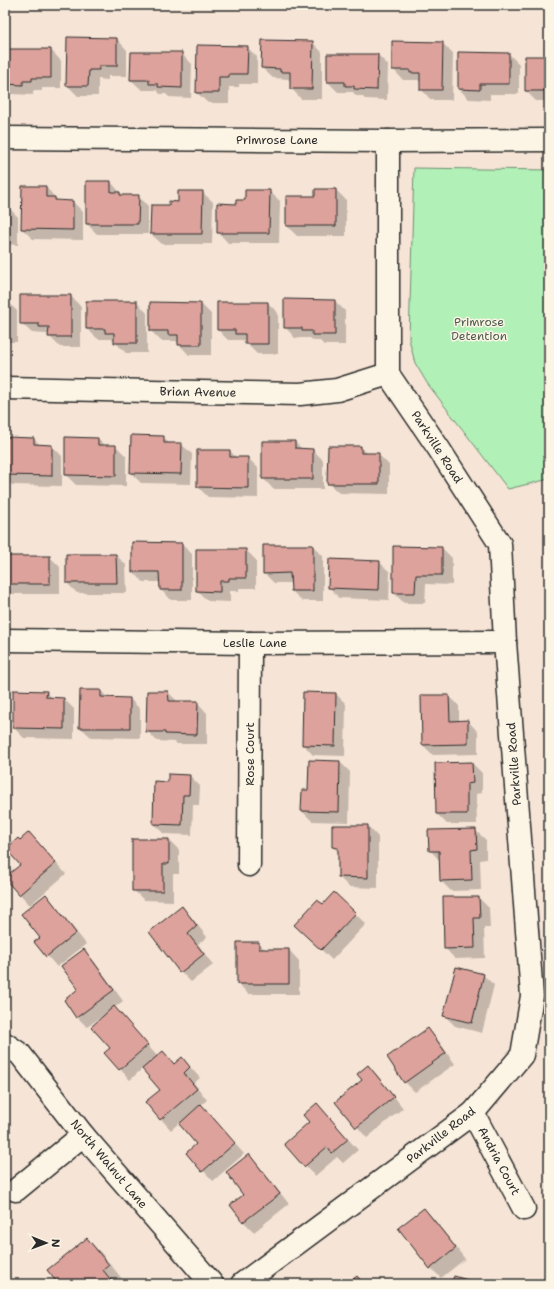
<svg xmlns="http://www.w3.org/2000/svg" width="554" height="1289" font-family="'Shantell Sans',sans-serif">
<style>
.green{fill:#b1f0b7;stroke:#6e8e71}
.shadow{fill:#0003}
.building{fill:#dca29b;stroke:#2b2b2b}
.lines{fill:none;stroke-linecap:round;stroke-linejoin:round}
.minor-casing{stroke:#2b2b2b;stroke-width:25}
.minor{stroke:#fcf5e5;stroke-width:22}
.labels{text-anchor:middle;dominant-baseline:central;stroke-width:3;stroke-linejoin:round;paint-order:stroke}
.street-label{font-size:12px;fill:#2b2b2b;stroke:#fcf5e5}
.park-label{font-size:12px;fill:#4c5c4e;stroke:#fcf5e5}
</style>
<rect width="100%" height="100%" fill="#f6e4d6"/>
<filter id="ink" filterUnits="userSpaceOnUse"><feTurbulence type="fractalNoise" baseFrequency=".025" numOctaves="2"/><feDisplacementMap in="SourceGraphic" scale="8" xChannelSelector="R" yChannelSelector="G"/><feConvolveMatrix kernelMatrix="1 2 1 2 8 2 1 2 1" color-interpolation-filters="sRGB"/></filter>
<g filter="url(#ink)">
<polygon class="green" points="414,168 549,170 549,479 508,489 427,383 415,363 409,339"/>
<g class="shadow">
<polygon points="117,39 127,50 127,76 108,76 108,80 98,79 98,96 78,96 67,85"/>
<polygon points="312,42 322,52 322,99 301,99 291,88 291,82 288,79 273,78 262,68"/>
<polygon points="442,43 453,53 452,100 431,100 421,89 421,83 418,80 403,80 393,69"/>
<polygon points="247,47 257,57 257,84 239,84 239,87 229,87 229,103 208,103 197,93"/>
<polygon points="5,50 51,50 61,61 61,88 42,88 42,91 33,91 33,95 11,94 5,88"/>
<polygon points="181,53 192,64 191,98 169,97 166,94 160,94 157,90 142,90 131,80"/>
<polygon points="509,54 519,64 519,94 490,94 490,100 469,99 459,89"/>
<polygon points="378,55 388,65 387,100 365,99 362,96 356,96 353,92 338,92 328,82"/>
<polygon points="526,57 549,57 549,101 536,101 526,91"/>
<polygon points="111,182 123,196 138,196 148,206 148,234 97,234 87,224"/>
<polygon points="46,187 58,201 73,202 83,212 83,240 33,239 22,229"/>
<polygon points="336,190 346,200 346,236 297,236 287,226 316,197"/>
<polygon points="269,191 280,201 279,243 228,243 218,232 237,205"/>
<polygon points="202,192 213,202 212,244 162,244 151,234 170,206"/>
<polygon points="5,207 8,207 18,217 18,245 5,244"/>
<polygon points="21,296 71,296 81,307 81,347 60,347 47,334 32,333 21,323"/>
<polygon points="5,301 7,301 17,311 17,342 5,342"/>
<polygon points="335,301 345,311 345,345 324,345 320,341 314,341 310,338 295,338 285,327"/>
<polygon points="137,302 147,313 147,353 126,353 112,339 98,339 87,329"/>
<polygon points="268,303 278,313 278,354 257,354 243,340 228,340 218,330"/>
<polygon points="201,304 211,314 211,355 189,355 176,341 161,341 151,331"/>
<polygon points="163,437 170,444 181,444 192,454 191,484 141,483 131,473"/>
<polygon points="5,438 34,439 41,446 52,446 62,456 62,486 12,485 5,478"/>
<polygon points="98,439 105,446 116,446 126,456 126,486 76,485 66,475"/>
<polygon points="295,442 302,449 313,450 323,460 323,489 273,489 263,478"/>
<polygon points="361,447 368,454 378,454 389,465 389,494 339,493 328,483"/>
<polygon points="230,451 237,458 248,458 258,468 258,498 208,497 198,487"/>
<polygon points="182,544 192,554 192,600 171,600 161,590 160,582 143,582 133,571"/>
<polygon points="313,546 323,556 323,601 302,601 292,591 292,583 274,583 264,573"/>
<polygon points="442,548 452,558 452,585 426,584 425,603 404,603 394,593"/>
<polygon points="197,550 246,550 256,560 256,588 239,588 239,591 230,591 230,602 208,601 197,591"/>
<polygon points="67,555 116,555 126,565 127,593 77,593 67,583"/>
<polygon points="5,557 50,557 60,567 60,594 11,594 5,588"/>
<polygon points="379,562 390,572 389,600 339,598 329,587"/>
<polygon points="101,691 108,698 130,699 140,709 140,738 91,737 80,727"/>
<polygon points="46,692 53,699 64,699 74,709 74,739 24,738 14,728"/>
<polygon points="168,692 178,702 197,702 207,713 207,744 177,744 175,742 157,741 147,731"/>
<polygon points="304,693 336,694 346,704 345,756 313,755 303,744"/>
<polygon points="449,696 459,706 459,722 468,721 478,732 478,754 433,755 423,745"/>
<polygon points="5,704 9,707 8,737 5,737"/>
<polygon points="340,762 350,772 349,822 312,821 302,811 309,791"/>
<polygon points="472,763 482,773 482,793 476,794 477,824 447,824 437,814"/>
<polygon points="190,776 200,786 199,805 193,805 192,835 164,834 154,824 169,783"/>
<polygon points="368,826 378,837 378,888 349,887 339,877 339,853 333,847"/>
<polygon points="475,830 486,840 486,859 480,860 481,890 451,891 441,881 440,861 430,850"/>
<polygon points="29,833 66,874 30,905 5,878 21,865 20,841"/>
<polygon points="133,840 169,840 179,850 179,874 173,874 173,901 144,900 133,890"/>
<polygon points="334,894 366,924 332,960 306,935 323,906"/>
<polygon points="46,896 56,906 86,944 57,967 36,943 41,938"/>
<polygon points="479,898 489,908 490,928 484,928 485,958 455,959 445,948"/>
<polygon points="182,908 192,918 207,937 198,944 213,965 191,982 181,972"/>
<polygon points="258,943 266,950 289,950 299,961 299,994 248,994 238,983"/>
<polygon points="84,950 94,961 123,1001 114,1008 158,1057 163,1053 175,1065 182,1058 200,1078 194,1083 207,1100 201,1105 244,1154 213,1181 187,1153 198,1144 180,1122 171,1130 161,1119 161,1091 143,1068 130,1080 120,1069 111,1048 105,1014 87,1027 77,1017"/>
<polygon points="483,975 494,985 482,1033 455,1026 445,1016"/>
<polygon points="428,1029 438,1040 455,1064 415,1092 405,1082"/>
<polygon points="368,1066 378,1076 403,1108 367,1138 336,1102 364,1080"/>
<polygon points="317,1104 358,1150 343,1163 337,1157 315,1176 286,1144 310,1122"/>
<polygon points="249,1156 259,1166 289,1204 254,1232 244,1222 231,1206 245,1195"/>
<polygon points="424,1209 434,1219 465,1259 441,1278 431,1268"/>
<polygon points="87,1239 102,1254 123,1280 119,1284 59,1284"/>
</g>
<g class="building">
<polygon points="67,37 117,38 117,66 99,66 99,70 89,70 88,86 66,86"/>
<polygon points="262,40 313,41 312,89 290,89 290,72 280,72 280,69 261,68"/>
<polygon points="392,41 443,42 442,90 420,90 420,73 410,73 410,70 392,70"/>
<polygon points="197,45 248,46 247,74 229,74 229,77 219,77 219,93 196,93"/>
<polygon points="5,49 51,49 51,78 32,78 32,81 23,81 23,85 5,84"/>
<polygon points="131,52 182,52 182,88 158,87 158,84 149,84 149,80 130,80"/>
<polygon points="458,52 509,53 509,84 480,84 480,90 458,89"/>
<polygon points="327,54 378,54 377,90 354,89 354,86 345,86 345,82 327,82"/>
<polygon points="525,56 549,56 548,91 525,91"/>
<polygon points="86,181 111,181 111,192 120,192 120,195 139,195 138,224 86,224"/>
<polygon points="22,186 46,186 46,197 55,197 55,200 73,201 73,230 21,229"/>
<polygon points="315,189 336,189 336,226 286,226 286,196 315,196"/>
<polygon points="245,190 270,190 269,233 217,233 217,203 236,204 236,200 245,200"/>
<polygon points="178,191 203,191 202,234 150,234 151,205 169,205 169,201 178,202"/>
<rect x="5" y="206" width="3" height="29"/>
<polygon points="20,295 71,295 71,337 48,337 49,327 39,327 39,324 20,324"/>
<polygon points="284,299 335,300 335,335 312,335 312,331 302,331 302,328 284,328"/>
<polygon points="5,300 8,300 7,332 5,332"/>
<polygon points="86,301 137,301 137,343 114,343 114,333 105,333 105,329 86,329"/>
<polygon points="150,302 201,303 201,345 178,345 178,335 168,335 168,331 150,331"/>
<polygon points="217,302 268,302 268,344 245,344 245,334 235,334 235,330 217,330"/>
<polygon points="131,435 164,436 164,443 182,443 181,474 130,473"/>
<polygon points="5,437 34,438 34,444 52,445 52,476 5,475"/>
<polygon points="65,437 98,438 98,445 116,445 116,476 65,475"/>
<polygon points="262,441 295,441 295,448 313,449 313,479 262,479"/>
<polygon points="328,446 361,446 361,453 379,453 379,484 327,484"/>
<polygon points="197,450 230,450 230,457 248,457 248,488 197,487"/>
<polygon points="132,542 182,543 182,590 160,590 159,572 132,572"/>
<polygon points="263,545 313,545 313,591 291,591 290,573 263,574"/>
<polygon points="393,546 442,547 442,575 416,575 415,593 393,593"/>
<polygon points="196,549 246,549 246,578 229,578 229,581 220,581 220,592 196,591"/>
<polygon points="66,554 116,554 117,583 66,583"/>
<rect x="5" y="556" width="45" height="28"/>
<polygon points="329,559 380,561 379,590 328,588"/>
<polygon points="13,690 47,691 46,697 64,698 64,729 13,728"/>
<polygon points="80,690 101,690 101,697 130,698 130,728 79,728"/>
<polygon points="147,691 168,691 169,701 198,701 197,735 165,734 165,732 146,732"/>
<polygon points="303,692 336,693 335,746 302,745"/>
<polygon points="421,695 449,695 450,721 468,720 468,744 422,745"/>
<polygon points="309,760 340,761 339,812 301,811 302,790 308,790"/>
<polygon points="472,762 473,783 467,784 467,814 436,814 435,763"/>
<polygon points="168,774 190,775 189,795 183,795 182,825 153,824 154,781 168,782"/>
<polygon points="332,825 368,825 368,878 338,877 338,848 332,847"/>
<polygon points="476,829 477,849 471,850 472,880 440,881 439,851 429,851 428,830"/>
<polygon points="29,832 56,863 19,895 5,879 5,877 20,865 6,849 18,838 20,840"/>
<polygon points="132,839 169,839 169,864 163,864 163,891 132,891"/>
<polygon points="334,892 356,913 321,950 294,925 317,900 323,904"/>
<polygon points="46,894 76,933 46,957 34,942 40,938 21,914"/>
<polygon points="443,897 479,897 480,918 474,918 475,948 444,949"/>
<polygon points="182,906 197,926 188,934 204,954 180,973 149,932"/>
<polygon points="237,942 259,942 259,949 289,949 289,984 237,984"/>
<polygon points="84,949 114,990 76,1018 64,1000 78,989 61,966"/>
<polygon points="456,967 484,974 472,1023 443,1016"/>
<polygon points="114,1006 148,1045 119,1070 104,1053 110,1048 91,1027"/>
<polygon points="428,1028 446,1053 404,1083 387,1057"/>
<polygon points="163,1051 174,1064 182,1057 190,1067 184,1073 197,1089 160,1120 145,1102 160,1090 142,1069"/>
<polygon points="368,1065 394,1097 356,1128 335,1102 362,1080 357,1074"/>
<polygon points="317,1103 348,1139 332,1153 327,1147 304,1167 284,1144 309,1122 303,1115"/>
<polygon points="201,1104 235,1143 202,1172 186,1153 196,1144 179,1124"/>
<polygon points="249,1154 280,1194 243,1222 230,1205 243,1195 226,1172"/>
<polygon points="424,1208 456,1248 430,1269 398,1228"/>
<polygon points="87,1238 109,1265 103,1270 114,1284 58,1284 47,1270"/>
<polygon points="357,1276 364,1284 347,1284"/>
<polygon points="454,1276 481,1284 451,1284"/>
</g>
<g class="lines">
<defs>
<g id="minor">
<polyline points="5,138 388,141 549,140"/>
<polyline points="5,388 300,394 337,390 388,374"/>
<polyline points="5,640 250,643 505,642"/>
<polyline points="249,865 250,643"/>
<polyline points="5,1044 20,1054 83,1135 212,1284"/>
<polyline points="473,1113 524,1209"/>
<polyline points="16,1190 83,1135"/>
<polyline points="242,1284 473,1113 522,1055 532,996 505,642 500,544 439,449 388,374 388,141"/>
</g>
</defs>
<use href="#minor" class="minor-casing"/>
<use href="#minor" class="minor"/>
</g>
</g>
<g class="labels">
<g class="street-label">
<text x="277" y="140">Primrose Lane</text>
<text transform="translate(198 392) rotate(1)">Brian Avenue</text>
<text transform="translate(437 447) rotate(57)">Parkville Road</text>
<text x="255" y="643">Leslie Lane</text>
<text transform="translate(250 754) rotate(-90)">Rose Court</text>
<text transform="translate(514 764) rotate(-94)">Parkville Road</text>
<text transform="translate(441 1135) rotate(-38)">Parkville Road</text>
<text transform="translate(499 1161) rotate(62)">Andria Court</text>
<text transform="translate(109 1164) rotate(50)">North Walnut Lane</text>
</g>
<g class="park-label">
<text x="479" y="322">Primrose<tspan x="479" dy="14">Detention</tspan></text>
</g>
</g>
<rect width="554" height="1289" fill="none" stroke="#fcf5e5" stroke-width="20"/>
<rect x="10" y="10" width="534" height="1269" fill="none" stroke="#2b2b2b" stroke-width="1.5" filter="url(#ink)"/>
<g transform="translate(46 1243) rotate(91)" stroke="#fcf5e5" stroke-width="3" paint-order="stroke">
<path d="M0-3L7 15L0 10L-7 15Z" fill="#2b2b2b"/>
<text y="-6" font-size="11" font-weight="bold" text-anchor="middle" fill="#2b2b2b">N</text>
</g>
</svg>
